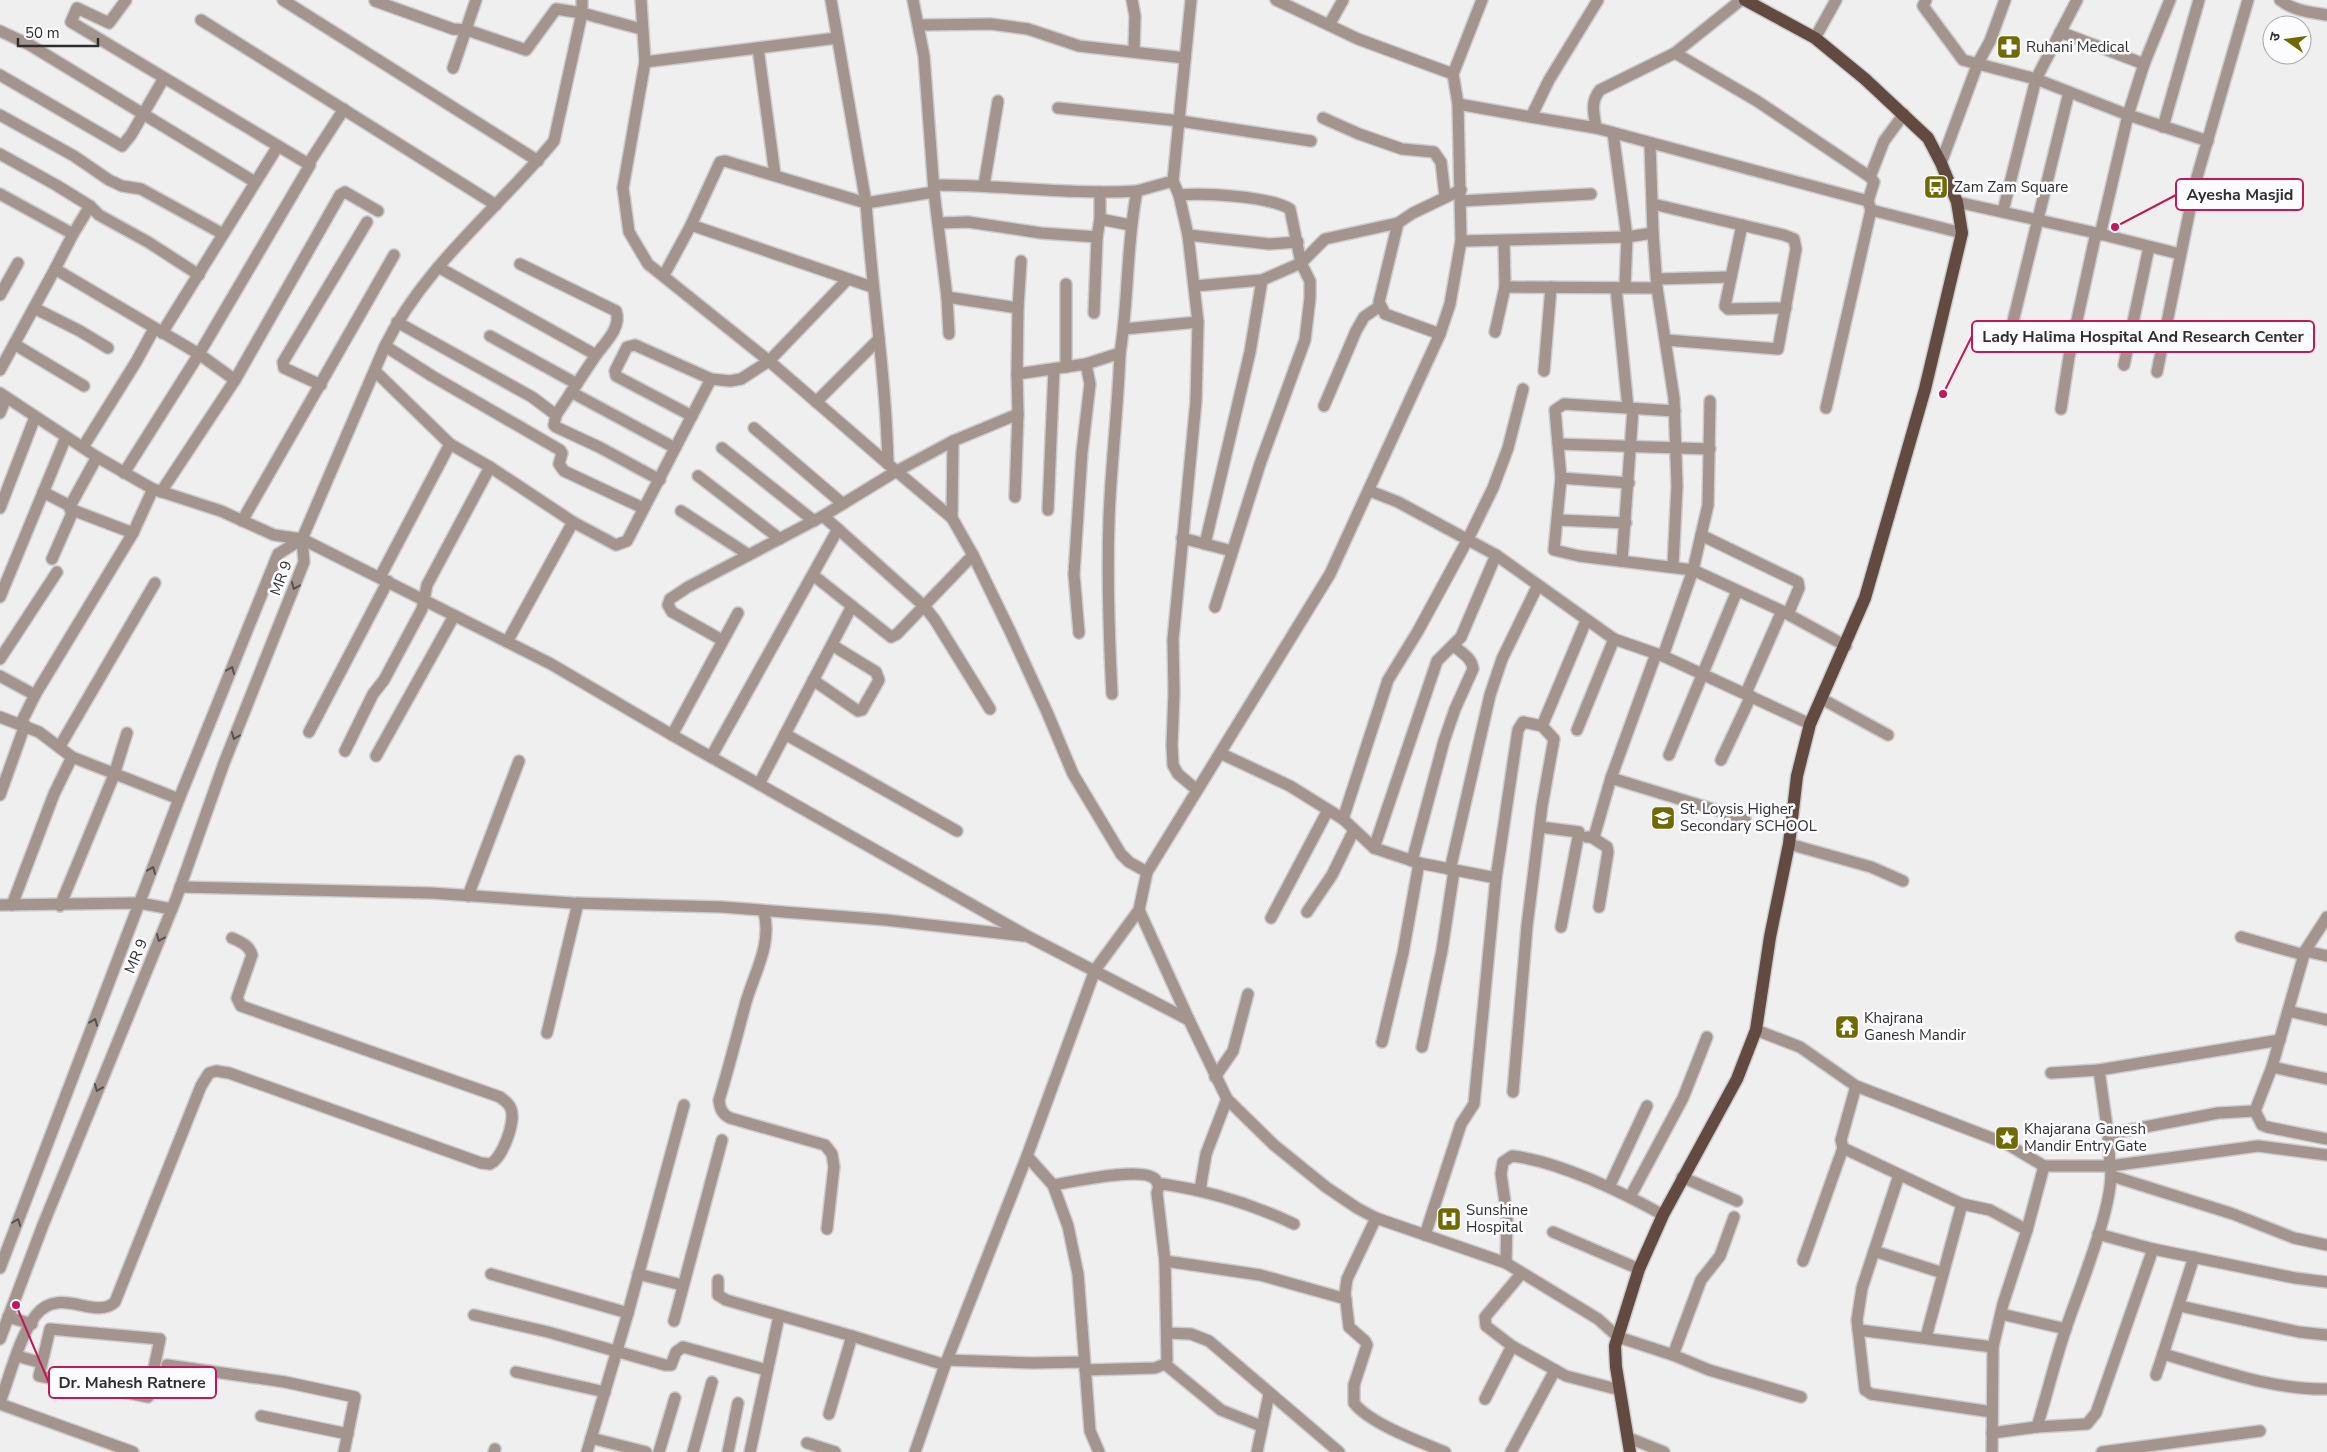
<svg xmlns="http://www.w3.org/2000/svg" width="2327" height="1452" font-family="'Nunito Sans','Noto Sans Devanagari',sans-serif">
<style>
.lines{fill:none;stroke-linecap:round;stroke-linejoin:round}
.minor-casing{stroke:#cccccd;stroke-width:14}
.major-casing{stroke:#cccccd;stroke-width:15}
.minor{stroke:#a3948e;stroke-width:11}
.major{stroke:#634a41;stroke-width:12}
.oneway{stroke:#575250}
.labels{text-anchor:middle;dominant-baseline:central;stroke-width:5;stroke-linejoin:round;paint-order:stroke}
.poi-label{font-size:15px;fill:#2e2e2f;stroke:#fcfcfe;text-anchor:start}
.street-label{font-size:15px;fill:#2e2e2f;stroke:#fcfcfe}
.leader{fill:none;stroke:#c2185b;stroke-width:2}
.callout-dot{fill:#c2185b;stroke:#fcfcfe;stroke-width:2}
.callout{fill:#fcfcfe;stroke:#c2185b;stroke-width:2}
.callout-label{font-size:16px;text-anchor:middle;font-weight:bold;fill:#2e2e2f}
</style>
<rect width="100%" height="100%" fill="#efeff0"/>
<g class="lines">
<defs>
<g id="minor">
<polyline points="126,0 109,23 77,8 71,22 310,165 199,354 235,380"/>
<polyline points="283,0 538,161"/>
<polyline points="582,0 582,13 641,29"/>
<polyline points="641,0 645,62 623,188 629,232 648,264 769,361 888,464"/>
<polyline points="913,0 924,56 934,192 947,297 1018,308 1017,374"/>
<polyline points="1132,0 1135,16 1134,51"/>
<polyline points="1276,0 1358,39 1453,74"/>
<polyline points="1926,0 1923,6 1963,60 2036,79 2128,115 2208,141"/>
<path d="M2280,0C2294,11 2310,12 2327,15"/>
<polyline points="201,20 496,205"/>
<polyline points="919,25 991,24 1028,29 1079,46 1185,58"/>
<polyline points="1329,25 1343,0"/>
<polyline points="0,31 30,45 255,182"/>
<polyline points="2060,32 2144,64"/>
<polyline points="1815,38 1836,0"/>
<polyline points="758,48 775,175"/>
<polyline points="1675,53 1757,101 1870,177"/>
<polyline points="645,62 837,38"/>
<polyline points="453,68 476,0"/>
<polyline points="0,75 122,146 131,135 164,78"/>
<polyline points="1458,104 1531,117 1549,80 1598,0"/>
<polyline points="1058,108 1180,121 1311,141"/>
<polyline points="0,115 74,156 109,180 122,186 141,189 223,234"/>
<polyline points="1531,117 1596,128 1868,201 1871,210 1826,408"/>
<polyline points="1323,118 1359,134 1402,149 1434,152 1441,162 1445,196"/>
<polyline points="2163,127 2199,0"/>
<path d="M1596,128C1594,113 1590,102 1600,90L1675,53L1741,0"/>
<polyline points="1613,133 1627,237 1625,287"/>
<polyline points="1650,144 1653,233"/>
<polyline points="0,154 56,185 90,206 99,215 148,242 199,275"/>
<polyline points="309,163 344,109"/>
<polyline points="1941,163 1978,63 1990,41 2005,0"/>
<polyline points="1173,181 1179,195 1188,235 1198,322 1196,401 1173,640 1174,693 1172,745 1173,765 1178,774 1197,790"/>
<path d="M934,185C1002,185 1070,195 1137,191"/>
<polyline points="984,185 998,101"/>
<path d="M934,192L866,203C872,290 886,377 888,464L952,518"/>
<polyline points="0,194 73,234 55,269"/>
<path d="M1179,195C1205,193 1268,196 1290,209L1301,263L1310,281V298L1305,340L1260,464L1215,607"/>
<polyline points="1461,201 1591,194"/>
<polyline points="1868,201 1874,182 1870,177 1884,141 1904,114"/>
<polyline points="1957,202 2096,233 2180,254"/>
<polyline points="1653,204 1784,235 1794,239 1796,249 1778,349 1666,340"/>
<polyline points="1871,210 1962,233"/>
<polyline points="2003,211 2036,79 2077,0"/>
<polyline points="1100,219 1100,192"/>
<polyline points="939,223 968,222 1041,233 1097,237 1100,219 1130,225"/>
<polyline points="1398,223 1379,302 1385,314 1440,334"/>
<polyline points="691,225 872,287"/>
<polyline points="1742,225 1725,306 1728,309 1786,308"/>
<polyline points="73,234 90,206"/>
<polyline points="1188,235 1269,244 1298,242"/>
<polyline points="2100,235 2128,115 2144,64 2170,0"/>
<polyline points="1461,241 1627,237 1653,233 1657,288 1674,398 1677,486 1673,566"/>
<path d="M520,264L616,311C622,327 605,343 596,355"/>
<polyline points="438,267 596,355 556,415"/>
<polyline points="664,275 691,225 720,162 725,161 866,203 831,0"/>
<polyline points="1657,279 1731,277"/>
<polyline points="1195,286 1262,280 1301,263 1325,239 1398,223 1413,213 1461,190"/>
<polyline points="1505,287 1657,288"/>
<polyline points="1616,288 1628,408"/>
<polyline points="0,295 18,263"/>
<polyline points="947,297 949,334"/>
<polyline points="34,308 80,331 108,348"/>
<polyline points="1018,308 1021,261"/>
<polyline points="1094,313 1097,237"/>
<polyline points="397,322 532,397 556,415 554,425 556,427 599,447 660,480"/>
<polyline points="1124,329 1198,322"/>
<polyline points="1495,332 1505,287 1504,241"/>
<polyline points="162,333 278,146"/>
<polyline points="490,336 577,384"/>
<polyline points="14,344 84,386"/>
<polyline points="385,346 432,376 560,450 562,453 559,464 564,471 643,508"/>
<polyline points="2007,346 2069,92"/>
<polyline points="2124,365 2149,247"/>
<polyline points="1066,367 1066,284"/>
<polyline points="0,370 55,269 199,354 124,473"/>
<polyline points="1544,371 1551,287"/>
<polyline points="2157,372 2195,184 2248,0"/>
<polyline points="321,385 284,368 283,362 367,222"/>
<polyline points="571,392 675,448"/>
<path d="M0,393L97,457L153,489L221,511L274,535L302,539L551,664L672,735L1029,937L1189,1020L1139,910L1147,872L1129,862L1121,854L1073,774L1047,712L1010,631L973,555L952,518L953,441L1018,414L1017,374L1086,364L1120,353C1129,299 1126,245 1137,191L1173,181L1191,0"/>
<polyline points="816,402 879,339"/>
<polyline points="1324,406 1356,331 1364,317 1380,306"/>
<polyline points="2061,409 2069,357 2096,233"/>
<polyline points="1675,411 1564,404 1555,410 1561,478 1554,550 1579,556 1693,570 1782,611 1846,646"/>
<polyline points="0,413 6,398"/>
<polyline points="692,416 616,376 615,371 627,347 635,345 711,379 730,381 741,379 769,361 848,279"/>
<polyline points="754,428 843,504"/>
<polyline points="1558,444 1710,449"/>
<polyline points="83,447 136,362 154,329"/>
<polyline points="722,448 814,521"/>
<polyline points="97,457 70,506 70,509 133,533"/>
<polyline points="490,467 573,522"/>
<polyline points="698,476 780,539"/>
<polyline points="1561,478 1629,483"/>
<polyline points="1370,491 1398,502 1496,555 1614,639 1663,656 1810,724"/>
<polyline points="43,492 70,506"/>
<polyline points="161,492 235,380 340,195 345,192 378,211"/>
<polyline points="1015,497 1018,414"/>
<polyline points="0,508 35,417"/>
<polyline points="1048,510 1054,369"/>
<polyline points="681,511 749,555"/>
<polyline points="1558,520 1626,523"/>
<polyline points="242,521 394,255"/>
<polyline points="838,529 924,606 935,620 990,709"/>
<polyline points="1701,535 1798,582 1799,588 1788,614"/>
<polyline points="1182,538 1232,551"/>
<polyline points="1205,544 1250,352 1262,280"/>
<polyline points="52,559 73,511"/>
<polyline points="1622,561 1633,409"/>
<polyline points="813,575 891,637 897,634 973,555"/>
<polyline points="380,577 450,444"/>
<polyline points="0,597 66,437"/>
<polyline points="1079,633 1074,574 1082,452 1090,384 1086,364"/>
<polyline points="722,640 672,612 668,605 670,599 688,587 823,516 895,472 953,441"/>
<polyline points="507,642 573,522 616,545 627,541 711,379"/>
<polyline points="1656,654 1611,778 1745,819"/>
<polyline points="1663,656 1693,570 1708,505 1710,401"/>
<polyline points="0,659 57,572"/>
<polyline points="0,676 35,695"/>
<polyline points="813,680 858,711 862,710 879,680 876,672 832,645"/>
<polyline points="1746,693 1782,611"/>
<path d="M1112,694C1109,636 1107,578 1109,519C1111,464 1118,409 1120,353"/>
<polyline points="1822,699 1888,735"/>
<polyline points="0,717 39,732 72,757 179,799"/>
<polyline points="21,723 35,695 133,533 153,489"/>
<polyline points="1577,730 1614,639"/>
<polyline points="309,732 388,581"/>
<polyline points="785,734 957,831"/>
<polyline points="672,735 738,613"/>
<polyline points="60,746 155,583"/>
<polyline points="345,751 373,694 384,680 422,609 427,585 490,467 450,444 375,371"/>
<polyline points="1222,754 1290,786 1343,819 1374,848 1419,863 1496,878 1474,1104 1461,1124 1425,1235"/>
<polyline points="1669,755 1737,591"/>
<polyline points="376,756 454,616"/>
<polyline points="711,757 838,529 823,516"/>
<polyline points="1721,760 1751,696"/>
<polyline points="759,784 852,606"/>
<polyline points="0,795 25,725"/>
<polyline points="1343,819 1388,680 1418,631 1468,539 1493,488 1508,448 1523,389"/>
<polyline points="1540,827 1579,832 1561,927"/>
<polyline points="1587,837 1594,837 1611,778"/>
<polyline points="1593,838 1607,847 1608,852 1599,907"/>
<polyline points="1789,844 1871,867 1903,881"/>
<polyline points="1374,848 1437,661 1461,637 1496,555"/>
<path d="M1412,861L1444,741L1455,709L1473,669C1472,658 1462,653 1454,646"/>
<polyline points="1450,870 1490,695 1502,659 1538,585"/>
<polyline points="1147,872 1330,574 1440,334 1450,304 1461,241 1458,104 1453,74 1482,0"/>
<polyline points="1496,878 1518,730 1523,722 1542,726"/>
<polyline points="180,887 431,893 573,903 722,907 886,920 1024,936"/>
<polyline points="468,896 519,761"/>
<polyline points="0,905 139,903 172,909"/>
<polyline points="12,905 54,794 72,757"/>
<polyline points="60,906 114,775 127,733"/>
<path d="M764,912C772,945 755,971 746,1002C737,1035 729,1067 719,1100C720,1109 722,1114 730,1118L825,1145L832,1154L834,1167L827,1229"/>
<polyline points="1307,912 1332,875 1354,830"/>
<polyline points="1271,918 1328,810"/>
<polyline points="2241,937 2304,955"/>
<polyline points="2305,951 2327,917"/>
<polyline points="2288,1011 2327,1020"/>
<polyline points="1189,1020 1227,1099 1274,1145 1326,1187 1357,1208 1376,1218 1506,1263 1598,1319 1618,1337 1673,1355 1709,1370 1801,1397"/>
<polyline points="1756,1030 1800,1047 1856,1086 2007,1144 2044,1166 2027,1230 2003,1304 1993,1347 1992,1452"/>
<polyline points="547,1033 578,903"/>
<polyline points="1382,1042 1403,953 1419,863"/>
<polyline points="1422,1047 1442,950 1454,871"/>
<polyline points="2272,1067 2305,951 2327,956"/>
<polyline points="2099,1070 2280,1040"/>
<polyline points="2051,1073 2099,1070 2108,1134"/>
<polyline points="1215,1077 1233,1051 1248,994"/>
<polyline points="1856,1086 1841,1140 1843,1148 1962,1204"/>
<polyline points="1513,1092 1527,926 1542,806 1554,739 1542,726 1586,621"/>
<polyline points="2255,1111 2262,1125 2267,1127 2327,1139"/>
<polyline points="2044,1166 2110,1166 2108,1134 2218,1113 2255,1111 2272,1067 2327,1079"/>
<polyline points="1899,1175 1862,1288 1857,1320 1865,1390 1871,1394 1992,1412"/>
<polyline points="2112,1176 2233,1214 2294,1238 2327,1245"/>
<polyline points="1682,1177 1737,1201"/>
<path d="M1053,1185C1073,1182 1141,1166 1155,1179C1157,1181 1157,1184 1159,1186"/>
<polyline points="1609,1187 1647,1106"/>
<polyline points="1200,1190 1206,1154 1227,1099"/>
<polyline points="1630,1197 1683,1098 1707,1037"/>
<path d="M1376,1218L1347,1279L1345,1293L1349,1327L1365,1341L1367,1345L1354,1385V1403C1369,1423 1420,1442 1445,1452"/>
<polyline points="1553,1232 1639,1269"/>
<polyline points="2098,1234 2153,1249 2295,1278 2327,1282"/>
<polyline points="1874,1251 1943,1273"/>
<path d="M2194,1257L2163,1354C2217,1369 2271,1390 2327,1389"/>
<polyline points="1165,1261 1260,1275 1346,1299"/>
<polyline points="1803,1261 1843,1148"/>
<path d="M1506,1263L1507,1216L1501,1174L1503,1162L1512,1156C1558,1161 1622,1192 1663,1215"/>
<polyline points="0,1268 179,799 278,554 302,539"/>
<polyline points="491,1274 628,1313"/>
<polyline points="638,1274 682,1285"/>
<polyline points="1521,1274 1485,1317 1486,1326 1512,1346 1566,1376 1620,1390"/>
<polyline points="718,1280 718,1295 726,1300 852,1336 945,1365"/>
<polyline points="2180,1306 2299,1332 2327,1335"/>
<polyline points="2001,1314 2066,1329"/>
<polyline points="474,1315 548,1332 665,1365 671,1365 676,1352 683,1347 767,1370"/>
<polyline points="8,1317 32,1324"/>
<polyline points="674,1321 722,1140"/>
<polyline points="1858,1330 1993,1347"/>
<polyline points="1167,1333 1191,1334 1209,1341 1339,1452"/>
<polyline points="1926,1337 1962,1204 1990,1210 2027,1230"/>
<path d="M0,1339L43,1225L176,899L224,763L304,562L302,539L385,346C424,266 498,209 554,141L582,13L556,9L526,50L467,30L453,29L375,1"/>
<polyline points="1673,1355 1701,1280 1720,1256 1734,1217"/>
<polyline points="17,1356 42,1363 39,1376 148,1397 160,1339 50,1329 42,1363"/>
<polyline points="947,1360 1033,1363 1084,1362"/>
<polyline points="1165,1364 1221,1410 1261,1426"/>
<polyline points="167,1365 285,1382 355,1397 344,1452"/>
<path d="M1085,1370L1155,1368L1165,1364L1167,1360L1165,1261L1157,1193L1159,1186L1163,1184C1209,1191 1252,1204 1294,1224"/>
<polyline points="516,1372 605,1392"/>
<polyline points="2156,1375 2163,1354"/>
<polyline points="1485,1399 1512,1346"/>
<path d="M0,1402C10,1376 19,1337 36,1315C60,1285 95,1321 115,1302L201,1086L209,1073L216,1071L229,1073L481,1163L490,1164C502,1159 516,1122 511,1109C509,1103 505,1101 500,1097L241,1006L237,998L252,955C249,945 241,942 232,938"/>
<polyline points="0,1404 133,1452"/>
<polyline points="829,1414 852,1336"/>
<polyline points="261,1416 348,1434"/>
<polyline points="2037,1427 2087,1424 2096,1413 2153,1249"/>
<path d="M1992,1433L2037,1427C2047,1394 2055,1361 2066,1328C2078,1292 2117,1198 2110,1166L2258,1146L2327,1155"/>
<polyline points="591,1438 646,1452"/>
<polyline points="1629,1438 1664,1452"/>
<polyline points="807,1443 835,1452"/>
<polyline points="494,1452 495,1449"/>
<polyline points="587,1452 628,1313 684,1105"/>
<polyline points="659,1452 675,1398"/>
<polyline points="693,1452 712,1382"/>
<polyline points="728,1452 738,1403"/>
<polyline points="750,1452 779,1316"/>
<polyline points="915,1452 945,1365 1027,1156"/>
<polyline points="1099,1452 1090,1431 1078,1274 1068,1226 1053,1185 1027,1156 1095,970 1139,910"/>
<polyline points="1257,1452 1269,1394"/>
<polyline points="1511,1452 1555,1370"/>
<polyline points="2102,1452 2260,1431"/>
</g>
<polyline id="major" points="1630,1452 1616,1367 1615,1346 1639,1269 1663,1215 1737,1079 1756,1030 1770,937 1789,844 1797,776 1810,724 1865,598 1925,389 1962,233 1957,202 1941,163 1928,138 1865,79 1815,38 1745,0"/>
</defs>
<use href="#minor" class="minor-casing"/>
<use href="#major" class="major-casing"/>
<use href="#minor" class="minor"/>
<use href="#major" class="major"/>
</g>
<defs><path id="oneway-chevron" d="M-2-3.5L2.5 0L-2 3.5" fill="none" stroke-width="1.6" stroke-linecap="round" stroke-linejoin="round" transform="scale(1.25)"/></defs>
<g class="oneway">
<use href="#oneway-chevron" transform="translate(295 586) rotate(112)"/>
<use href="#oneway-chevron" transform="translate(231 670) rotate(-68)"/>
<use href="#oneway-chevron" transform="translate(235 736) rotate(112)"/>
<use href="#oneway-chevron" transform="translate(152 870) rotate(-68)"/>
<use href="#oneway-chevron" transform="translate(160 938) rotate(113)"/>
<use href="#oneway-chevron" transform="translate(94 1022) rotate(-69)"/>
<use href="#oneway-chevron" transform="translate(98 1088) rotate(112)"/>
<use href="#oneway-chevron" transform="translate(17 1222) rotate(-69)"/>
</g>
<defs>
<symbol id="pharmacy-square" viewBox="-11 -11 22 22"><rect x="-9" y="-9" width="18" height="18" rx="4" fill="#706a05" stroke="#fcfcfe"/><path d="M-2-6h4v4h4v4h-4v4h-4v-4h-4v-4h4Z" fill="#fff"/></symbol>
<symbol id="bus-square" viewBox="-11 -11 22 22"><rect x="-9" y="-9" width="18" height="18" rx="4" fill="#706a05" stroke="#fcfcfe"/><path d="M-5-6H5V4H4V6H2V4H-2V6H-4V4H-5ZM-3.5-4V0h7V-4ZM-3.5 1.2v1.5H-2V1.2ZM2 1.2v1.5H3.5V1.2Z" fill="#fff"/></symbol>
<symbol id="school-square" viewBox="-11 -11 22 22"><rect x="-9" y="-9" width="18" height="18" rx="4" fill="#706a05" stroke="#fcfcfe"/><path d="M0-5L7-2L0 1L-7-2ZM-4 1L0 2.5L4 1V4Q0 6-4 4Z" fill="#fff"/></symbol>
<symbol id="temple-square" viewBox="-11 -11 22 22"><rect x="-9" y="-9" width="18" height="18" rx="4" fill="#706a05" stroke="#fcfcfe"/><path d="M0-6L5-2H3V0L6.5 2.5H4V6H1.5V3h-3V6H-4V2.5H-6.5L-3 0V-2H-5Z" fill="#fff"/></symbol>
<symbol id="sight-square" viewBox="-11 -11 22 22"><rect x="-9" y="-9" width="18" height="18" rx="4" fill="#706a05" stroke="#fcfcfe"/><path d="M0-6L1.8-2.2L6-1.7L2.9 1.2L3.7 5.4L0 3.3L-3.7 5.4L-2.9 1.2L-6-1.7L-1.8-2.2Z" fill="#fff"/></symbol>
<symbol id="hospital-square" viewBox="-11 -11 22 22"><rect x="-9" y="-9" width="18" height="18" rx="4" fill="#706a05" stroke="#fcfcfe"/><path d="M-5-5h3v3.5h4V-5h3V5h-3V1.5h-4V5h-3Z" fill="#fff"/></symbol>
</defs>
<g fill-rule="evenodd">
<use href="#pharmacy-square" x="1995" y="33" width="28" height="28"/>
<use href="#bus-square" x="1922" y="173" width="28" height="28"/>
<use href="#school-square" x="1649" y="804" width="28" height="28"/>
<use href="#temple-square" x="1833" y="1013" width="28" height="28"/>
<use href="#sight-square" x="1993" y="1124" width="28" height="28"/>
<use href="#hospital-square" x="1435" y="1205" width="28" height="28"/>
</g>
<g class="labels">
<g class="poi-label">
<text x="2026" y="47">Ruhani Medical</text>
<text x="1954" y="187">Zam Zam Square</text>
<text x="1680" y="809">St. Loysis Higher<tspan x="1680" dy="17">Secondary SCHOOL</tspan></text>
<text x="1864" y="1018">Khajrana<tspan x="1864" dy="17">Ganesh Mandir</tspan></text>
<text x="2024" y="1129">Khajarana Ganesh<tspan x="2024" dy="17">Mandir Entry Gate</tspan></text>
<text x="1466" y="1210">Sunshine<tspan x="1466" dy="17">Hospital</tspan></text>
</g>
<g class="street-label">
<text transform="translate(281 578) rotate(-69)">MR 9</text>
<text transform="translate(136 956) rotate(-67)">MR 9</text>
</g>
</g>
<path class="leader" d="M2115 227L2176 195M1943 394L1972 336M16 1305L49 1383"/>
<g class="callout-dot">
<circle cx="2115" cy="227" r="5"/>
<circle cx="1943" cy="394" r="5"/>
<circle cx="16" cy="1305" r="5"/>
</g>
<g class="callout">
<rect x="2176" y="179" width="127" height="31" rx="5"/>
<rect x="1972" y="321" width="342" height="31" rx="5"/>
<rect x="49" y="1367" width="167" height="31" rx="5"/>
</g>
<g class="callout-label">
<text x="2240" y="200">Ayesha Masjid</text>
<text x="2143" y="342">Lady Halima Hospital And Research Center</text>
<text x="132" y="1388">Dr. Mahesh Ratnere</text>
</g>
<g transform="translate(2287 40) rotate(284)"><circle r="24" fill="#fcfcfe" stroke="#aaaaab"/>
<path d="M0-4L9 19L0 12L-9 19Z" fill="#706a05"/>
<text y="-8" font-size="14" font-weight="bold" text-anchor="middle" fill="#2e2e2f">उ</text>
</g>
<path d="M18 38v8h80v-8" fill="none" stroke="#2e2e2f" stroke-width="2.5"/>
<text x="25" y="38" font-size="15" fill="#2e2e2f" stroke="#fcfcfe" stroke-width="4" paint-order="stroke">50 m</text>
</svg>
